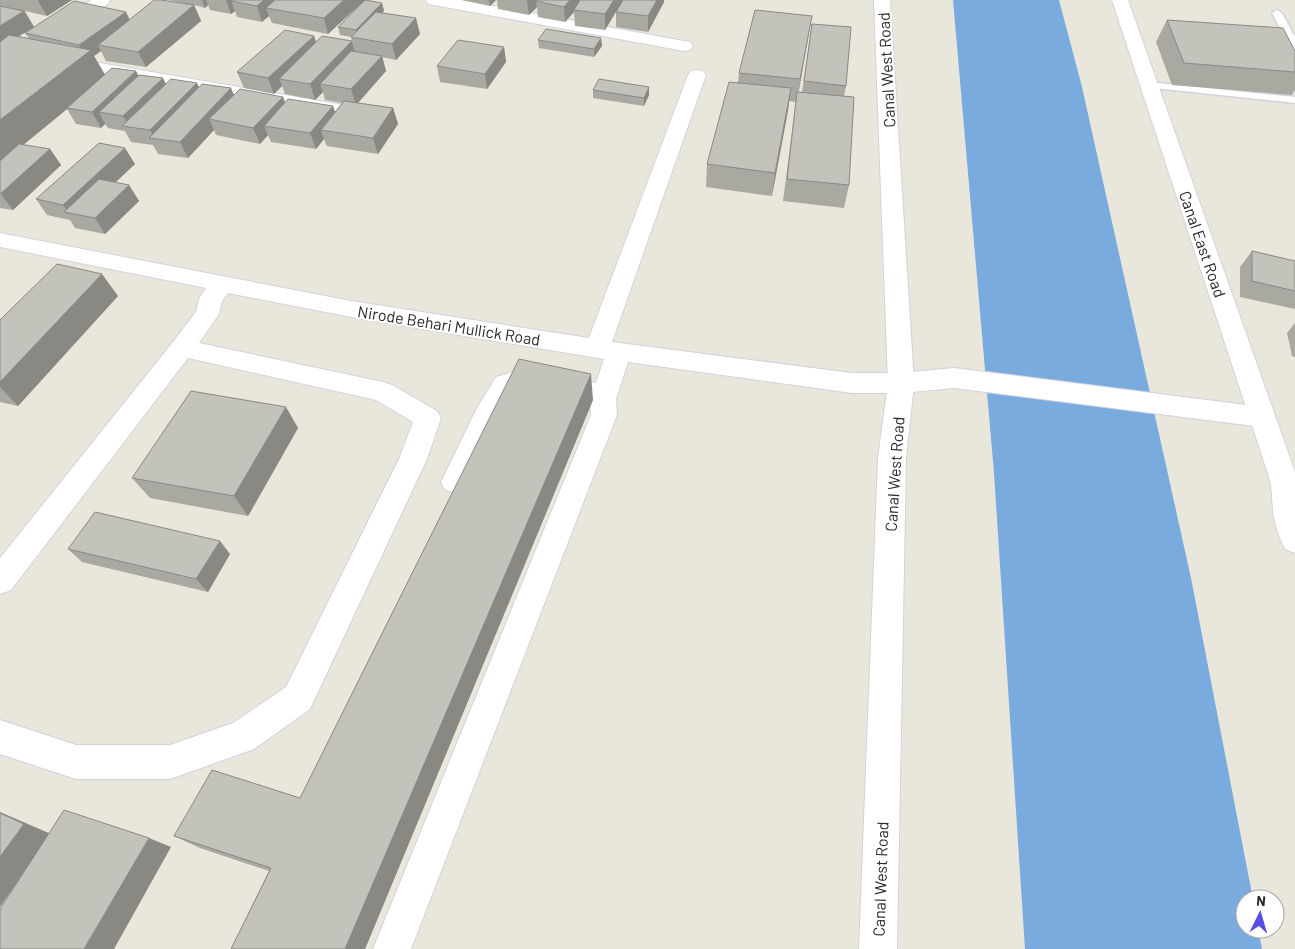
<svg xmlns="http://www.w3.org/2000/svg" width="1295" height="949" font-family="Barlow,sans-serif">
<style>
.water{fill:#7aabdf}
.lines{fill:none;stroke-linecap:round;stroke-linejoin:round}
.service-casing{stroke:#d2d1df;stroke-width:3}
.minor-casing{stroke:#d2d1df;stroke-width:2}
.secondary-casing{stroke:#d2d1df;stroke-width:2}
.service{fill:#fff;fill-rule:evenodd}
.minor{fill:#fff;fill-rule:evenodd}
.secondary{fill:#fff;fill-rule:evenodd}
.wall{fill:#a9a8a1;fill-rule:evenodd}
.shaded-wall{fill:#898883}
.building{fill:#c4c3bb;stroke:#898883}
.labels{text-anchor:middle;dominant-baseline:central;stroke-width:4;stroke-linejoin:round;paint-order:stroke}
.street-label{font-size:16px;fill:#282828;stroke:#fff}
</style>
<rect width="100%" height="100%" fill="#e9e6db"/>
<polygon class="water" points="953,0 1059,0 1082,87 1191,578 1253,899 1245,899 1245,929 1258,929 1262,949 1025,949 994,473"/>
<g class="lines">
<defs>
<g id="service">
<polygon points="1277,10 1282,13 1295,37 1295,50 1290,47 1272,13"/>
<polygon points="1149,82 1295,97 1295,103 1145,87 1144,85 1145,83"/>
</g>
<g id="minor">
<polygon points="91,0 110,0 108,4 6,72 0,73 0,60"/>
<polygon points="426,0 461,0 684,41 690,42 693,46 690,50 684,51 434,5 428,4"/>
<polygon points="65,57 349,106 356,108 359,112 356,116 349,118 59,66 56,62 59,58"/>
<polygon points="697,70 703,71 706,75 612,342 852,373 901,373 954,368 1262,407 1271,410 1275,417 1271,424 1262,427 954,388 901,393 852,393 628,362 616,399 617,415 411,949 373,949 591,415 590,404 584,399 525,388 514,391 501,412 465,490 455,493 445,490 441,482 477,408 496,377 525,368 596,383 604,359 351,317 228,293 222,301 219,314 199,343 383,382 392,385 437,411 441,418 427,459 310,709 254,749 170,779 76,779 0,754 0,720 76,745 170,745 233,723 286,687 399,459 413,422 376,400 188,358 11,590 0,594 0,558 173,342 196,312 199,299 206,288 0,247 0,233 351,301 589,338 688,75 691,71"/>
</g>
<g id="secondary">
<polygon points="874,0 890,0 914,383 906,458 897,949 859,949 878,458 888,383"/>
<path d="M1112,0H1128L1295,472V553L1285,549C1279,537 1274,523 1273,510C1272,498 1272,488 1269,477Z"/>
</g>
</defs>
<use href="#service" class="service-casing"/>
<use href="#minor" class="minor-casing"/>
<use href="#secondary" class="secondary-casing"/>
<use href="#service" class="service"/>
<use href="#minor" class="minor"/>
<use href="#secondary" class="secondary"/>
</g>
<g class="wall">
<path d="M0,0H72L47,16L25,11L34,27L18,36L29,38L25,33L130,20L190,5L168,0H365L382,3L384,11L382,13L420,34L396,60L382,57L386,71L358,103L393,108L398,124L378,154L327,146L324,139L316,149L271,142L268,135L260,144L216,135L214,130L188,158L158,154L153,145L131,142L125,131L108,128L105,124L101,128L76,124L67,109L23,145L50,149L61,165L13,210L0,208ZM364,0L338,27L340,35L351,37L355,51L352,41L316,42L314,36L237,72L244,88L274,94L282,86L285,94L315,100L323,92L325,100L342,103L335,112L333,106L285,102L283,97L234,95L199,87L166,84L138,76L136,71L105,74L94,56L101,51L106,61L146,67L201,21L194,5L205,8L208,5L210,10L231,14L235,11L237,17L262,22L269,16L272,23L328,34Z"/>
<polygon points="462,0 496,0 490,6"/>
<polygon points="497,0 664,0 664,2 648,32 616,27 616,12 605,30 575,26 574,12 565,22 538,17 537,7 529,15 498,9"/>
<polygon points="1167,20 1295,51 1295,90 1292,95 1172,85 1156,42"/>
<polygon points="812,24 846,86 844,96 849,185 844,208 783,201 796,102 789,101 772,196 706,187 707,164 738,83 739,73 808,38 798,92 802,92"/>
<polygon points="601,38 602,46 594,57 539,48 538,40"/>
<polygon points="504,47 506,62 487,89 440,82 437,66"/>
<polygon points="649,87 649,95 644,106 593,98 593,90"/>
<polygon points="135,164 115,182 129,185 139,201 105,234 75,228 70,220 47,215 36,199"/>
<polygon points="1252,251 1295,261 1295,309 1240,297 1240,267"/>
<polygon points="118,296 18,406 0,402 0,320"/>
<polygon points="1295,323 1295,357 1292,356 1287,333"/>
<polygon points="593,400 365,949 231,949 269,871 200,848 174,836 300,798"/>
<polygon points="298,428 248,516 150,498 132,478"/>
<polygon points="68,549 230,554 208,592 82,562"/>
</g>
<g class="shaded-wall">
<polygon points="39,0 72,0 47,16 38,1"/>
<polygon points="202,0 206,0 208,5 205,8"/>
<polygon points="226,0 250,0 231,1 235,11 231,14"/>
<polygon points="264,0 289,0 266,8 269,16 262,22 257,6"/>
<polygon points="344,0 365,0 328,34 324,18"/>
<polygon points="489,0 496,0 490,6"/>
<polygon points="527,0 543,0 536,1 537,7 529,15"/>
<polygon points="570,0 585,0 574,10 574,12 565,22 564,7"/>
<polygon points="614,0 623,0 605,30 605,14"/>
<polygon points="657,0 664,0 664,2 648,32 648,16"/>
<polygon points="382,3 384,11 359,38 356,30"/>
<polygon points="194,5 201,21 146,67 138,52"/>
<polygon points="24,11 34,27 0,48 0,26"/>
<polygon points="126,12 134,28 98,45 101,51 94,56 106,77 0,164 0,120 84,55 79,45"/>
<polygon points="812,16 808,38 797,102 800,79"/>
<polygon points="416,18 420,34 396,60 392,44"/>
<polygon points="314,36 319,51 279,79 282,86 274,94 268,78"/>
<polygon points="601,38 602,46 594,57 594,49"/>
<polygon points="352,41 356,57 320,84 323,92 315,100 310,84"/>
<polygon points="504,47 506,62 487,89 485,74"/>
<polygon points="382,56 386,71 356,105 351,89"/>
<polygon points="136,71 144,87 99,112 105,124 101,128 92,112"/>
<polygon points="163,78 171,94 129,127 123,116"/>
<polygon points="197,83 205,99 155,139 150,130"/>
<polygon points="649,87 649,95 644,106 644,98"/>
<polygon points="231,88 238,104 209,119 214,130 188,158 180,142"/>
<polygon points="791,88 788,111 772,196 775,173"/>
<polygon points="283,97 289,113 264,126 268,135 260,144 253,128"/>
<polygon points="333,106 338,122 321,130 324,139 316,149 310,133"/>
<polygon points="393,108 398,124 378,154 373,138"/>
<polygon points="125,148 135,164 81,215 68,212 63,205"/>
<polygon points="50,149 61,165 13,210 1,194"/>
<polygon points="129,185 139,201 105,234 95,218"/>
<polygon points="102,274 118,296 18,406 0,387 0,382"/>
<polygon points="591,374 593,400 365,949 345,949"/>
<polygon points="286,407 298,428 248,516 234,496"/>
<polygon points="220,541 230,554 208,592 196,579"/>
<polygon points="0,812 51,834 0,907"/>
<polygon points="149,838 171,847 114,949 84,949"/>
</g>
<g class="building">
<polygon points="154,0 161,0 194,5 138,52 98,45"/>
<polygon points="233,0 264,0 257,6 231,1"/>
<polygon points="275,0 344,0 324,18 266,8"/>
<polygon points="365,0 382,3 356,30 338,27"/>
<polygon points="537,0 570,0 564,7 536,1"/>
<polygon points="580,0 614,0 605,14 574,10"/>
<polygon points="623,0 657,0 648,16 616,12"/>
<polygon points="74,1 126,12 79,45 25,33"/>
<polygon points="0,6 24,11 0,26"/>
<polygon points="755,10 812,16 800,79 739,73"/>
<polygon points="376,12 416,18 392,44 351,37"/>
<polygon points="1167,20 1283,28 1295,51 1295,72 1184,63"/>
<polygon points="812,24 851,27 846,86 804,81"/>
<polygon points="546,29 601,38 594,49 538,40"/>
<polygon points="285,30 314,36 268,78 237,72"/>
<polygon points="9,35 91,50 0,120 0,42"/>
<polygon points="322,36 352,41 310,84 279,79"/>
<polygon points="458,40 504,47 485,74 437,66"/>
<polygon points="351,51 382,56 351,89 320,84"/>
<polygon points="112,68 136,71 92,112 67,108"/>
<polygon points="139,75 163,78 123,116 99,112"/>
<polygon points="171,79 197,83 150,130 122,126"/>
<polygon points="599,79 649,87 644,98 593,90"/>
<polygon points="729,82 791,88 775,173 707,164"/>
<polygon points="202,84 231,88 180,142 149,138"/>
<polygon points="240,89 283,97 253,128 209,119"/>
<polygon points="797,92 854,97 849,185 787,179"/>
<polygon points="288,99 333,106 310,133 264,126"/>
<polygon points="344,101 393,108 373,138 321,130"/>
<polygon points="99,143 125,148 63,205 36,199"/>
<polygon points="19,144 50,149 0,194 0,161"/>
<polygon points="99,179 129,185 95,218 64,212"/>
<polygon points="1252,251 1295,261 1295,291 1252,281"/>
<polygon points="57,264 102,274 0,382 0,320"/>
<polygon points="519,359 591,374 345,949 231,949 271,868 174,836 212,770 300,798"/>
<polygon points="191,391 286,407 234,496 132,478"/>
<polygon points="95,512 220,541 196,579 68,549"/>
<polygon points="64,810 149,838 84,949 0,949 0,909"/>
<polygon points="0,813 24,824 0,857"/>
</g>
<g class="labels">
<g class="street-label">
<text transform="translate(886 70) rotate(-93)">Canal West Road</text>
<text transform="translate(1203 244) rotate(71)">Canal East Road</text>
<text transform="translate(449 325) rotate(9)">Nirode Behari Mullick Road</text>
<text transform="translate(894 474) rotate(-86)">Canal West Road</text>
<text transform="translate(880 879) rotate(-88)">Canal West Road</text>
</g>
</g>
<g transform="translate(1260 914) rotate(5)"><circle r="24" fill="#ffffff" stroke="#a9a9a9"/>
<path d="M0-4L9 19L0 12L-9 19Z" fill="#574ee4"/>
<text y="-8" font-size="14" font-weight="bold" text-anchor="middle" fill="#282828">N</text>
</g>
</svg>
